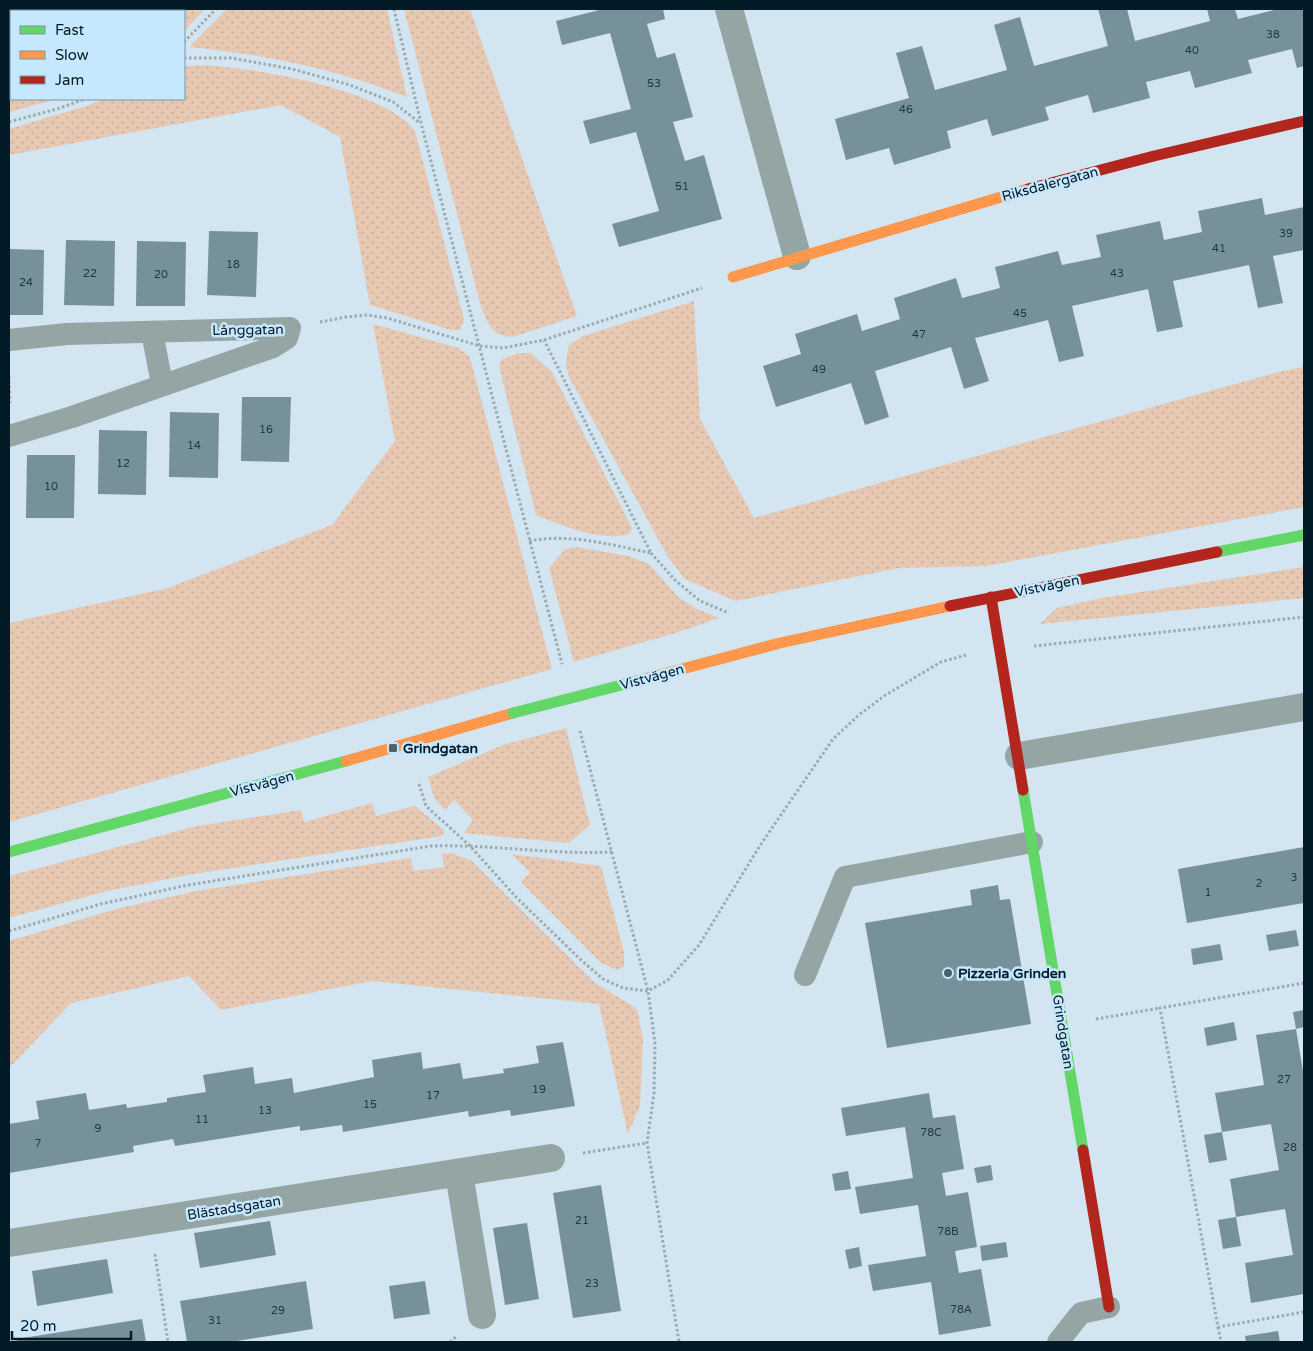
<svg xmlns="http://www.w3.org/2000/svg" width="1313" height="1351" font-family="'Varela Round',sans-serif">
<style>
.green{fill:url(#green-dots)}
.forest{fill:url(#forest-firs)}
.lines{fill:none;stroke-linecap:round;stroke-linejoin:round}
.stream{stroke:#78c2eb;stroke-width:12}
.building{fill:#77919a}
.path{stroke:#9baaae;stroke-width:3;stroke-dasharray:2.5 2.5;stroke-linecap:butt}
.lane{stroke:#94a5a3;stroke-width:22}
.street{stroke:#94a5a3;stroke-width:28}
.fast{stroke:#63d668;stroke-width:11}
.slow{stroke:#ff974d;stroke-width:11}
.jam{stroke:#b3261e;stroke-width:11}
.fast-bridge{stroke:#63d668;stroke-width:11}
.poi-dot{fill:#4b616e;stroke:#c5e8fe;stroke-width:2}
.labels{text-anchor:middle;dominant-baseline:central;stroke-width:5;stroke-linejoin:round;paint-order:stroke}
.number-label{font-size:11px;fill:#203844}
.street-label{font-size:14px;fill:#031a27;stroke:#c5e8fe}
.poi-label{font-size:14px;font-weight:bold;fill:#031a27;stroke:#c5e8fe;text-anchor:start}
</style>
<defs>
<pattern id="green-dots" width="8" height="8" patternUnits="userSpaceOnUse" patternTransform="scale(1.25)"><rect width="8" height="8" fill="#e7c9b3"/><path d="M2 2h.1M6 6h.1" fill="none" stroke="#c4ac9a" stroke-width="1.8" stroke-linecap="round"/></pattern>
<pattern id="forest-firs" width="22" height="20" patternUnits="userSpaceOnUse" patternTransform="scale(1.25)"><rect width="22" height="20" fill="#e7c9b3"/><path d="M5 1l3.5 6h-7zM16 11l3.5 6h-7z" fill="#c4ac9a"/></pattern>
</defs>
<rect width="100%" height="100%" fill="#d2e5f1"/>
<g class="green">
<polygon points="166,9 205,9 184,31 184,11 164,11"/>
<path d="M227,9H387L407,97C333,68 267,55 189,47Z"/>
<path d="M404,9H470L577,316L513,337C491,336 489,325 481,307Z"/>
<path d="M199,65C251,67 385,89 415,131L464,319L460,330H451L370,305L340,137L281,105L9,155V129L87,106L104,99H184V67Z"/>
<polygon points="11,87 11,99 57,99 9,112 9,88"/>
<polygon points="694,301 700,419 754,518 1282,371 1304,367 1304,507 986,566 899,568 735,601 685,579 668,557 568,375 566,362 569,345 583,336"/>
<polygon points="373,324 459,348 470,357 552,669 9,822 9,623 168,588 332,525 395,441"/>
<path d="M519,353H531L552,372L632,528L629,534C601,542 562,526 536,515L499,366L501,360Z"/>
<polygon points="576,547 629,556 649,564 679,598 697,609 719,618 679,632 574,662 549,568 565,549"/>
<polygon points="1304,567 1304,598 1040,624 1057,608 1102,598"/>
<polygon points="566,728 590,825 569,843 464,833 473,820 454,800 445,810 434,798 428,777 503,745"/>
<polygon points="372,803 376,816 415,806 444,830 442,836 193,874 103,892 9,918 9,876 197,826 301,810 304,822"/>
<polygon points="452,853 472,861 594,982 637,1009 643,1039 640,1106 628,1134 599,1004 372,981 221,1010 189,976 71,1003 12,1065 9,1066 9,941 116,909 196,891 411,858 413,871 444,867 442,854"/>
<polygon points="511,854 601,866 624,952 624,967 617,970 600,962 521,882 530,872"/>
</g>
<polygon class="forest" points="9,9 166,9 164,11 11,11 11,87 9,88"/>
<g class="lines">
<g class="stream">
<polyline points="94,11 97,9"/>
<polyline points="9,43 11,42"/>
</g>
</g>
<g class="building">
<polygon points="603,9 663,9 665,19 647,24 657,58 675,53 693,117 673,122 685,161 704,155 722,219 619,247 612,224 659,211 636,132 590,144 583,121 631,109 610,33 562,45 556,21"/>
<polygon points="1098,9 1127,9 1135,41 1210,21 1207,9 1235,9 1238,19 1278,9 1304,9 1304,66 1297,68 1292,49 1248,60 1252,73 1195,88 1190,71 1146,82 1150,98 1093,113 1088,95 1045,107 1049,120 992,136 987,119 947,131 951,148 894,165 889,148 846,160 835,119 909,98 896,53 922,46 935,90 1007,70 994,25 1020,17 1034,66 1108,46"/>
<polygon points="1262,198 1265,215 1304,207 1304,250 1273,256 1283,303 1258,308 1249,265 1173,281 1183,327 1157,332 1148,289 1072,306 1084,356 1059,362 1048,320 975,338 989,381 964,389 951,347 875,371 889,417 865,425 851,383 776,407 763,366 801,354 795,334 857,314 862,331 900,319 894,298 956,278 962,298 1000,288 995,267 1058,251 1062,265 1101,257 1096,235 1160,221 1164,240 1202,232 1198,211"/>
<polygon points="209,231 258,232 256,297 207,295"/>
<polygon points="66,240 115,241 114,306 64,305"/>
<polygon points="137,241 186,242 185,306 136,306"/>
<polygon points="9,249 44,250 43,315 9,315"/>
<polygon points="242,397 291,397 289,462 241,461"/>
<polygon points="170,412 219,413 218,478 169,477"/>
<polygon points="99,430 147,431 146,495 98,494"/>
<polygon points="27,455 75,455 74,518 26,518"/>
<polygon points="1304,847 1304,903 1187,923 1178,869"/>
<polygon points="998,885 1000,900 1010,899 1031,1024 887,1048 865,923 972,905 970,890"/>
<polygon points="1296,930 1299,946 1269,951 1266,935"/>
<polygon points="1220,944 1223,960 1193,965 1191,949"/>
<polygon points="1304,1010 1304,1027 1296,1029 1304,1077 1304,1294 1251,1303 1245,1263 1293,1255 1285,1209 1236,1217 1241,1246 1223,1249 1218,1220 1236,1217 1230,1179 1279,1170 1271,1124 1222,1132 1215,1093 1264,1085 1256,1035 1296,1029 1293,1012"/>
<polygon points="1234,1022 1237,1040 1207,1046 1204,1028"/>
<polygon points="563,1042 575,1106 511,1116 510,1110 469,1117 468,1111 343,1132 342,1125 300,1131 300,1126 175,1146 173,1139 133,1146 134,1152 9,1173 9,1124 39,1119 36,1101 86,1093 89,1110 126,1104 127,1108 167,1102 167,1098 206,1092 203,1075 253,1067 255,1084 292,1078 294,1093 374,1077 372,1060 421,1052 423,1069 460,1063 463,1079 504,1073 503,1069 539,1063 536,1046"/>
<polygon points="929,1093 933,1118 955,1115 964,1169 942,1173 946,1196 968,1192 977,1247 955,1251 959,1273 981,1269 991,1326 939,1335 931,1282 873,1291 868,1265 926,1256 918,1205 860,1214 855,1187 913,1178 905,1127 846,1136 841,1108"/>
<polygon points="1222,1132 1227,1160 1209,1163 1204,1135"/>
<polygon points="991,1165 993,1180 977,1183 974,1168"/>
<polygon points="848,1171 851,1189 835,1191 832,1174"/>
<polygon points="601,1185 621,1311 573,1318 553,1193"/>
<polygon points="270,1221 276,1255 200,1268 194,1233"/>
<polygon points="527,1223 539,1299 505,1305 493,1228"/>
<polygon points="1006,1242 1008,1257 982,1261 980,1246"/>
<polygon points="859,1247 862,1266 849,1269 845,1250"/>
<polygon points="107,1259 113,1293 37,1306 32,1271"/>
<polygon points="306,1281 313,1329 230,1342 187,1342 180,1301"/>
<polygon points="425,1281 430,1314 394,1319 389,1286"/>
<polygon points="142,1319 146,1342 17,1342 17,1339"/>
<polygon points="1278,1331 1280,1342 1246,1342 1245,1336"/>
</g>
<g class="lines">
<g class="path">
<polyline points="394,9 421,123 562,664"/>
<polyline points="184,42 216,9"/>
<polyline points="184,58 231,58 292,69 350,85 393,102 420,123"/>
<polyline points="9,122 57,109 85,99"/>
<polyline points="320,322 346,317 367,315 387,318 480,346 503,348 544,340 702,288"/>
<polyline points="9,376 10,403"/>
<path d="M529,541C570,533 611,545 651,553L544,340"/>
<polyline points="651,553 675,580 700,601 729,613"/>
<polyline points="1034,646 1304,617"/>
<polyline points="580,731 648,991 655,1044 654,1093 647,1143 679,1342"/>
<polyline points="419,784 426,806 469,845 516,897 581,960 603,979 623,988 648,991 668,980 699,945 761,844 833,739 860,714 884,696 941,662 966,655"/>
<path d="M9,931L101,904L188,885L431,846C492,844 551,855 612,852"/>
<polyline points="1304,983 1160,1008 1218,1327 1304,1312"/>
<polyline points="1096,1019 1160,1008"/>
<polyline points="583,1153 647,1143"/>
<polyline points="155,1254 168,1342"/>
<polyline points="1218,1327 1221,1342"/>
<polyline points="450,1342 457,1336"/>
</g>
<g class="lane">
<polyline points="152,332 162,384"/>
<polyline points="9,340 67,334 290,328 287,338 273,347 72,417 9,436"/>
<polyline points="805,975 845,877 1032,842"/>
<polyline points="1058,1342 1081,1313 1109,1307"/>
</g>
<g class="street">
<polyline points="729,9 797,256"/>
<polyline points="1019,756 1304,707"/>
<polyline points="459,1173 482,1315"/>
<polyline points="9,1243 551,1158"/>
</g>
<g class="fast">
<polyline points="1217,552 1304,535"/>
<polyline points="1023,790 1083,1150"/>
<polyline points="9,852 346,761"/>
</g>
<g class="slow">
<polyline points="733,277 1028,189"/>
<polyline points="633,682 780,643 950,606"/>
<polyline points="346,761 513,713"/>
</g>
<g class="jam">
<polyline points="1028,189 1154,156 1304,121"/>
<polyline points="991,597 1023,790"/>
<polyline points="950,606 1217,552"/>
<polyline points="1083,1150 1109,1307"/>
</g>
<polyline class="fast-bridge" points="513,713 633,682"/>
</g>
<g class="poi-dot">
<rect x="388" y="743" width="10" height="10" rx="2.5"/>
<circle cx="948" cy="973" r="5"/>
</g>
<g class="labels">
<g class="number-label">
<text x="1273" y="34">38</text>
<text x="1192" y="50">40</text>
<text x="654" y="83">53</text>
<text x="906" y="109">46</text>
<text x="682" y="186">51</text>
<text x="1286" y="233">39</text>
<text x="1219" y="248">41</text>
<text x="233" y="264">18</text>
<text x="90" y="273">22</text>
<text x="1117" y="273">43</text>
<text x="161" y="274">20</text>
<text x="26" y="282">24</text>
<text x="1020" y="313">45</text>
<text x="919" y="334">47</text>
<text x="819" y="369">49</text>
<text x="266" y="429">16</text>
<text x="194" y="445">14</text>
<text x="123" y="463">12</text>
<text x="51" y="486">10</text>
<text x="1294" y="877">3</text>
<text x="1259" y="883">2</text>
<text x="1208" y="892">1</text>
<text x="1284" y="1079">27</text>
<text x="539" y="1089">19</text>
<text x="433" y="1095">17</text>
<text x="370" y="1104">15</text>
<text x="265" y="1110">13</text>
<text x="202" y="1119">11</text>
<text x="98" y="1128">9</text>
<text x="931" y="1132">78C</text>
<text x="38" y="1143">7</text>
<text x="1290" y="1147">28</text>
<text x="582" y="1220">21</text>
<text x="948" y="1231">78B</text>
<text x="592" y="1283">23</text>
<text x="961" y="1309">78A</text>
<text x="278" y="1310">29</text>
<text x="215" y="1320">31</text>
</g>
<g class="street-label">
<text transform="translate(1050 184) rotate(-15)">Riksdalergatan</text>
<text transform="translate(248 330) rotate(-1)">Långgatan</text>
<text transform="translate(1047 586) rotate(-11)">Vistvägen</text>
<text transform="translate(652 677) rotate(-15)">Vistvägen</text>
<text transform="translate(262 784) rotate(-15)">Vistvägen</text>
<text transform="translate(1063 1032) rotate(81)">Grindgatan</text>
<text transform="translate(234 1208) rotate(-9)">Blästadsgatan</text>
</g>
<g class="poi-label">
<text x="403" y="748">Grindgatan</text>
<text x="958" y="973">Pizzeria Grinden</text>
</g>
</g>
<rect width="1313" height="1351" fill="none" stroke="#031a27" stroke-width="20"/>
<rect x="10" y="10" width="175" height="90" fill="#c5e8fe" stroke="#7796a8"/>
<rect x="20" y="26" width="25" height="8" fill="#63d668" stroke="#7796a8"/>
<text x="55" y="35" font-size="15" fill="#031a27">Fast</text>
<rect x="20" y="51" width="25" height="8" fill="#ff974d" stroke="#7796a8"/>
<text x="55" y="60" font-size="15" fill="#031a27">Slow</text>
<rect x="20" y="76" width="25" height="8" fill="#b3261e" stroke="#7796a8"/>
<text x="55" y="85" font-size="15" fill="#031a27">Jam</text>
<path d="M12 1331v8h119v-8" fill="none" stroke="#031a27" stroke-width="2.5"/>
<text x="20" y="1331" font-size="15" fill="#031a27" stroke="#c5e8fe" stroke-width="4" paint-order="stroke">20 m</text>
</svg>
